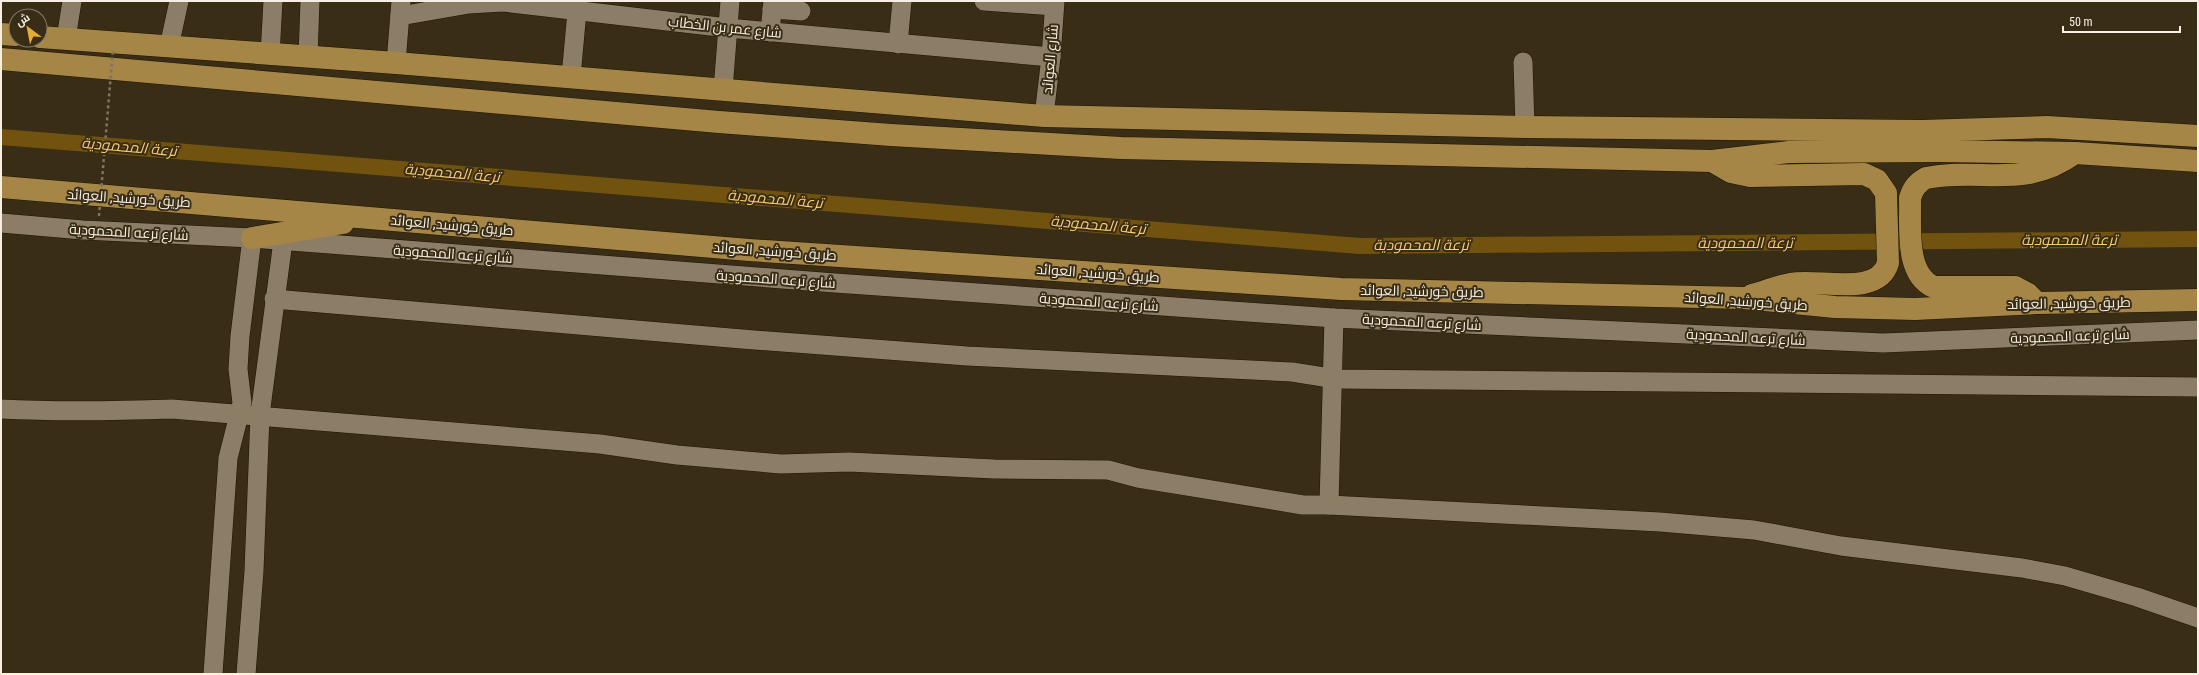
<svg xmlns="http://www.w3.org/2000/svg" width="2199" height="675" font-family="'Roboto Condensed',Cairo,sans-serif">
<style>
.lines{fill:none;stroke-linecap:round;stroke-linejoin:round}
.canal{stroke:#71530f;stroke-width:16}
.minor-casing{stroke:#201501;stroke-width:20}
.major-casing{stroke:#201501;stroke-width:23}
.minor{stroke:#8c7e66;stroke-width:19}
.major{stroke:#a68647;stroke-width:22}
.path-bridge{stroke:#7e7460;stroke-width:2.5;stroke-dasharray:3 3;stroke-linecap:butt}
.labels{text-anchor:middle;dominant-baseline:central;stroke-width:4;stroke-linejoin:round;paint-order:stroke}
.street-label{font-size:14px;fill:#f7f0e2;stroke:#392d16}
.water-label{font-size:15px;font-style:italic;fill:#facc73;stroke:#392d16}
</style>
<rect width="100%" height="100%" fill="#392d16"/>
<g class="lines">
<polyline class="canal" points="1,137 1360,246 2198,239"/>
<defs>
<g id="minor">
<polyline points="984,1 1054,6"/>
<polyline points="772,9 801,11"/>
<polyline points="400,16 469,4 503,2 728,28 1051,57"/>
<polyline points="770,32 773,1"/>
<polyline points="66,39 72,1"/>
<polyline points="898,44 902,1"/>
<polyline points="169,47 179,1"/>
<polyline points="270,55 273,1"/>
<polyline points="308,57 310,1"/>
<polyline points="1523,62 1525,127"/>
<polyline points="396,63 401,1"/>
<polyline points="571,77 577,11"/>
<polyline points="723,90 730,1"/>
<polyline points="1044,116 1051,57 1055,1"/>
<polyline points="1,223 83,230 252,238 835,283 1334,318 1883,343 2198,330"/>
<polyline points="274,299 742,339 967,356 1292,372 1336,379 2198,387"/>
<path d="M1,409C58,412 115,411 172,409L600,444L677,455L781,464L849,462L994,469L1108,470L1138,478L1303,505H1329L1660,522L1754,530L1841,546L2022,568L2065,576L2137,597L2198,618"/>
<polyline points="1329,505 1334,318"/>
<polyline points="213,674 228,458 242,403 238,369 240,336 252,238"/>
<polyline points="246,674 254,571 260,415 283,241"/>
</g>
<g id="major">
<polyline points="1,34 16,35"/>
<polyline points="40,37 396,63 1044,116 1525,127 1922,131 2047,127 2198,136"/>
<polyline points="1,59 719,122 891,135 1121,148 1712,161 1789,152 1940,151 2075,153 2198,161"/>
<path d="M1712,161L1731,172L1750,176L1864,174L1877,180L1886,193L1888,263C1878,298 1818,278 1790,284C1777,286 1765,292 1752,295"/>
<polyline points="1,187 749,250 1341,289 1744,298 1835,307 1915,309 2037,303 2198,300"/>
<polyline points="252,238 343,223"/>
<path d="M2037,303L2028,294L2015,287H1934C1904,274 1911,225 1910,198C1913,188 1917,183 1926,178C1980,167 2025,190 2075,153"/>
</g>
</defs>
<use href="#minor" class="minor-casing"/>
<use href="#major" class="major-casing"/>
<use href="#minor" class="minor"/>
<use href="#major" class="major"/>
<polyline class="path-bridge" points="99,216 113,49"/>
</g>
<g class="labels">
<g class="street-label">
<text transform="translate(725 27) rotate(6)">شارع عمر بن الخطاب</text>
<text transform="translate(1050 59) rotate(-85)">شارع العوائد</text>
<text transform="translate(129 198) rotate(4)">طريق خورشيد, العوائد</text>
<text transform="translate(452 225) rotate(5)">طريق خورشيد, العوائد</text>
<text transform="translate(129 232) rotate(3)">شارع ترعه المحمودية</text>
<text transform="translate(775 251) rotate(4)">طريق خورشيد, العوائد</text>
<text transform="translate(453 254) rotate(4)">شارع ترعه المحمودية</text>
<text transform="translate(1098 273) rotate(4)">طريق خورشيد, العوائد</text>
<text transform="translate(776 279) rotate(4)">شارع ترعه المحمودية</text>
<text transform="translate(1422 291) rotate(1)">طريق خورشيد, العوائد</text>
<text transform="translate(1746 301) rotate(4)">طريق خورشيد, العوائد</text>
<text transform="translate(1099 302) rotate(4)">شارع ترعه المحمودية</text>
<text transform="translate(2069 303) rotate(-1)">طريق خورشيد, العوائد</text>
<text transform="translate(1422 322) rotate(3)">شارع ترعه المحمودية</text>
<text transform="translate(2070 336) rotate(-2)">شارع ترعه المحمودية</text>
<text transform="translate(1746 337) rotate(3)">شارع ترعه المحمودية</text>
</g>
<g class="water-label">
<text transform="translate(129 147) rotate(5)">ترعة المحمودية</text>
<text transform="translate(452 173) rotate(5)">ترعة المحمودية</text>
<text transform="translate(775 199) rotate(5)">ترعة المحمودية</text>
<text transform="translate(1098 225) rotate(5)">ترعة المحمودية</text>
<text x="2069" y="240">ترعة المحمودية</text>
<text x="1745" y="243">ترعة المحمودية</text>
<text x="1421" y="245">ترعة المحمودية</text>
</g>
</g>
<rect width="2199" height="675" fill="none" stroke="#f7f0e2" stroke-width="4"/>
<g transform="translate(28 28) rotate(328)"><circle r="19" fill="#392d16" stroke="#857b68"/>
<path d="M0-3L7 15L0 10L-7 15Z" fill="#e5ad35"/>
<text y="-6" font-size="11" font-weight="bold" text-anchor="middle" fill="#f7f0e2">ش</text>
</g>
<path d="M2063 26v6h117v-6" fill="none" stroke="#f7f0e2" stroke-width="2"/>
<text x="2069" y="26" font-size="12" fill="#f7f0e2" stroke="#392d16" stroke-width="3" paint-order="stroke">50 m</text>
</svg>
